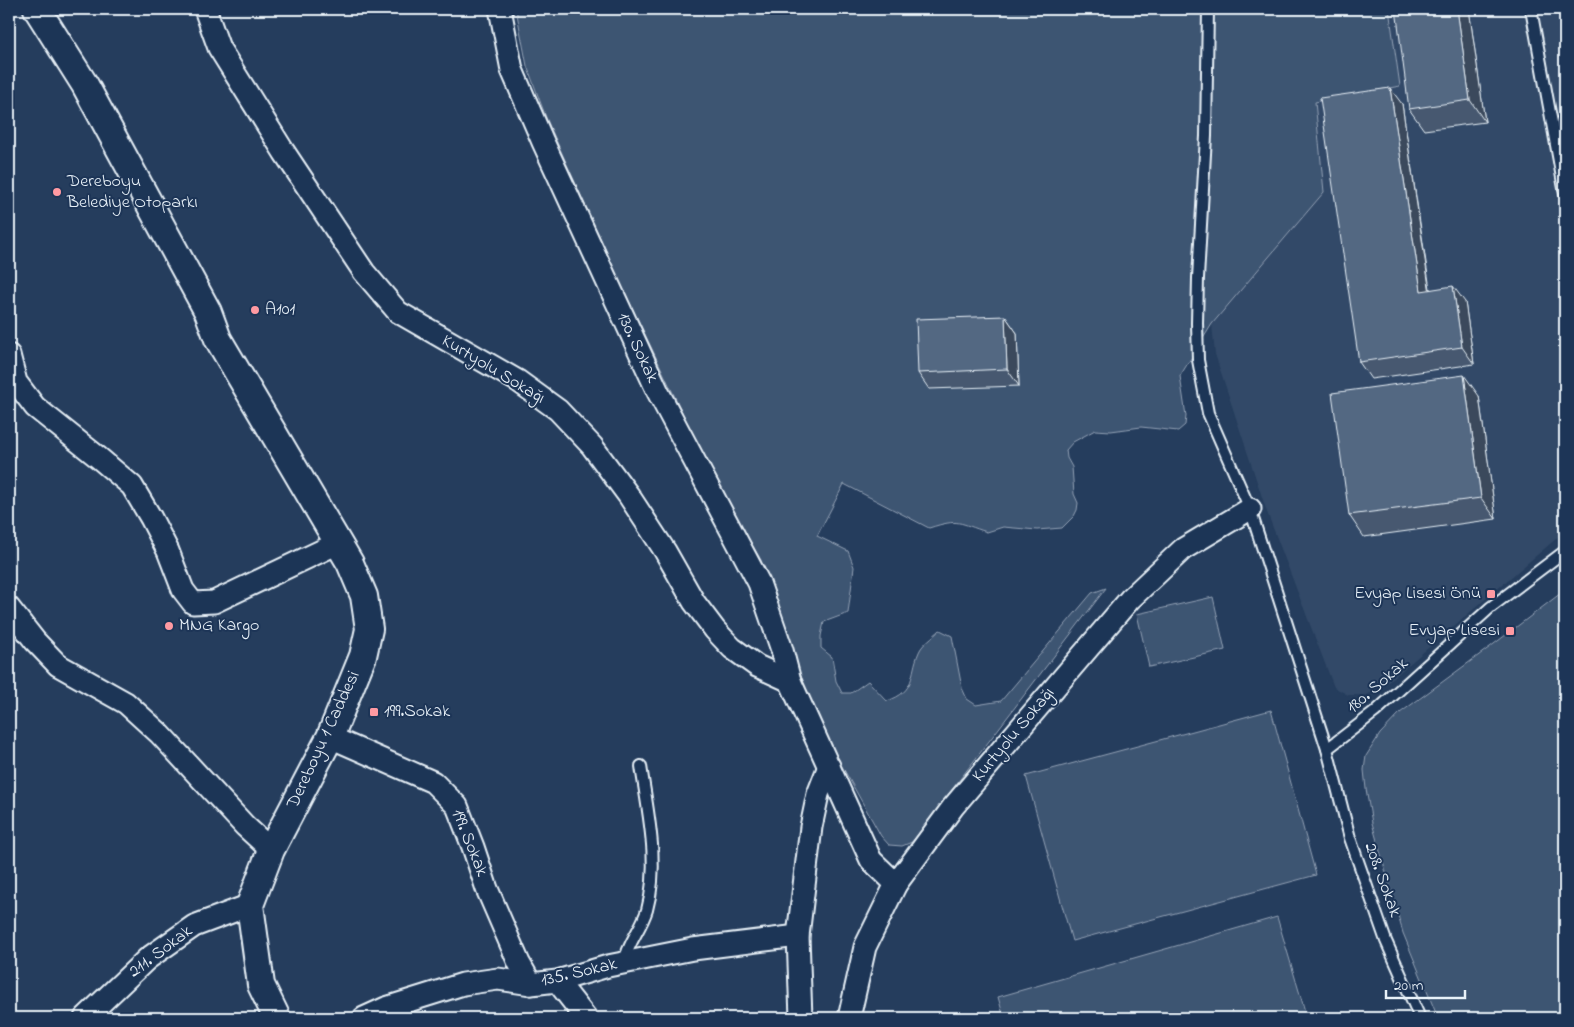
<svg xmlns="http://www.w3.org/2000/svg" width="1574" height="1027" font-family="'Indie Flower',sans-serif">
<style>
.built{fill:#334a68}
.green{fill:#3e5472;stroke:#93a2b5}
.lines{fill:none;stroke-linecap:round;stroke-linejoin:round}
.service-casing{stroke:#e8f1f8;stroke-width:14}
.minor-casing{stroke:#e8f1f8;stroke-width:25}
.tertiary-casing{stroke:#e8f1f8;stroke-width:30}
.service{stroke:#1d3557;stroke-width:10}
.minor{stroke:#1d3557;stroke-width:21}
.tertiary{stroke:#1d3557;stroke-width:26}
.wall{fill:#475970;stroke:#e8f1f8}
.shaded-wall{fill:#3a485b;stroke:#e8f1f8}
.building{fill:#536782;stroke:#e8f1f8}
.poi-dot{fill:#ff9aa2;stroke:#1d3557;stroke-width:2}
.labels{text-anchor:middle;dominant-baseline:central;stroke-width:4;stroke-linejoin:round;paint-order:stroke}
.poi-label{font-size:18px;fill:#e8f1f8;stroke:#1d3557;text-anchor:start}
.street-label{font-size:18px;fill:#e8f1f8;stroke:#1d3557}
</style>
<rect width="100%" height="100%" fill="#253d5d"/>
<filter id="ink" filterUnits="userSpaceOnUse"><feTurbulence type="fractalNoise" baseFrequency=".02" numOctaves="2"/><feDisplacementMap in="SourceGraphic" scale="10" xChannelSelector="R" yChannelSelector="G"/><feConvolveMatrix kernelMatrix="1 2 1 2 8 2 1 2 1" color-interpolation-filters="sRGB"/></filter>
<g filter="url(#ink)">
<polygon class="built" points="1389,9 1565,9 1565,531 1380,689 1366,695 1348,695 1334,687 1267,512 1215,354 1212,324 1324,192 1315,102 1400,86"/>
<g class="green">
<path d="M516,9H1389L1400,86L1315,102L1324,192L1212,324L1180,376L1186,416L1185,425L1178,431L1141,427L1111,431L1095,430L1073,442L1066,450L1067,458L1072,467L1074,494L1078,503L1077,510L1074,516L1062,528L1037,530L1003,527L987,532C958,523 960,518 929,528L844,484L817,536L848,551L854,567L848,613L824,622L821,636V648L832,657L836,681L842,693H851L868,681L887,701C917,691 909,675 919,652C922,644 934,636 940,630L952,636L962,688L967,699L976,705L1001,701L1092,593L1106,588L912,842L902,846L889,845L881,836L838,759L794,668L761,560L716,483L620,282L547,120L527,66Z"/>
<polygon points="1565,590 1565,1018 1438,1018 1403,933 1372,823 1366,789 1364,770 1366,756 1380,734 1400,713 1490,647"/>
<polygon points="1213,597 1225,650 1149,667 1137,614"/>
<polygon points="1271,710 1316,875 1072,941 1026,776"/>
<polygon points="1277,917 1307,1018 1004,1018 998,997"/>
</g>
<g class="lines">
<defs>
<g id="service">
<polyline points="1208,9 1206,136 1198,278 1197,323 1198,360 1208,413 1250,509 1327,749 1350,838 1386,941 1420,1018"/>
<polyline points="1531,9 1565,194"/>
<polyline points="1327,749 1375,712 1491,607 1565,551"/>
<path d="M624,962C628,943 641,929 647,910C660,863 648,814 641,766"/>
</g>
<g id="minor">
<polyline points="205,9 219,48 284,152 364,272 398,312 518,381 558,410 592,446 629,496 665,551 694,602 715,630 732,648 757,666 790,681"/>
<polyline points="500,9 512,70 543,142 658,392 759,583 782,650 790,681 871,860 896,884 953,807 1130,599 1183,549 1250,509"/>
<polyline points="9,355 16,382 35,407 99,458 132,486 151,518 168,551 183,590 193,603 214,602 338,543"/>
<polyline points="9,608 35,641 58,665 126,703 160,734 245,826 271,850"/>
<polyline points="330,737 433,782 457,806 473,847 487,889 519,963 531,984"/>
<polyline points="557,981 586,1018"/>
<polyline points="85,1018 147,959 194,926 250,905"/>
<polyline points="364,1018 386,1008 463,984 498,979 531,984 557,981 608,966 693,949 798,936"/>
<polyline points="801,1018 798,936 811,827 818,794 829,766"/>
<polyline points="849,1018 865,947 896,884"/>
</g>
<polyline id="tertiary" points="37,9 85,85 208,312 218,339 350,563 364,596 369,629 363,656 330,737 271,850 250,905 261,985 277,1018"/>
</defs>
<use href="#service" class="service-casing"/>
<use href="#minor" class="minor-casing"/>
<use href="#tertiary" class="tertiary-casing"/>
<use href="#service" class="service"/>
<use href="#minor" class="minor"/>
<use href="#tertiary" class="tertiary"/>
</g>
<g class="wall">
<polygon points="1469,9 1485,122 1424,130 1409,109"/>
<polygon points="1402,104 1430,289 1465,302 1474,364 1371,379 1359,362"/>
<polygon points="1005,316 1017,333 1019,386 929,389 918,373"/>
<polygon points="1479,396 1496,519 1364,537 1349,515"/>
</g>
<g class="shaded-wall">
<polygon points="1457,9 1469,9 1485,122 1470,100"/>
<polygon points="1390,88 1402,104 1432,307 1421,291"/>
<polygon points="1453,286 1465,302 1474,364 1462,347"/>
<polygon points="1005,316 1017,333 1019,386 1007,369"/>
<polygon points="1464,375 1479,396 1496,519 1481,498"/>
</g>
<g class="building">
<polygon points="1396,9 1457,9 1470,100 1409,109"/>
<polygon points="1390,88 1421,291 1453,286 1462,347 1359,362 1320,98"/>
<polygon points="1005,316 1007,369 918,373 916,319"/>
<polygon points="1464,375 1481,498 1349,515 1332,393"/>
</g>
</g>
<g class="poi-dot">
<circle cx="57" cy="192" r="5"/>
<circle cx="255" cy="310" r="5"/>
<rect x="1486" y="589" width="10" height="10" rx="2.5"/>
<circle cx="169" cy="626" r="5"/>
<rect x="1505" y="626" width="10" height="10" rx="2.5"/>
<rect x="369" y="707" width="10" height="10" rx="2.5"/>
</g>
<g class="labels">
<g class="poi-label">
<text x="67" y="182">Dereboyu<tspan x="67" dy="21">Belediye Otoparkı</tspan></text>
<text x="265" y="310">A101</text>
<text x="1481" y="594" text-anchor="end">Evyap Lisesi Önü</text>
<text x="179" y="626">MNG Kargo</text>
<text x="1500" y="631" text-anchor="end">Evyap Lisesi</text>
<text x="384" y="712">199.Sokak</text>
</g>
<g class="street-label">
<text transform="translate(637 348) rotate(65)">130. Sokak</text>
<text transform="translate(493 370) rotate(31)">Kurtyolu Sokağı</text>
<text transform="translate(1378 686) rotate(-41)">180. Sokak</text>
<text transform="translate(1014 735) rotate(-50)">Kurtyolu Sokağı</text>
<text transform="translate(324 740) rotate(-65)">Dereboyu 1 Caddesi</text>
<text transform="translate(469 843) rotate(68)">199. Sokak</text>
<text transform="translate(1382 880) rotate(70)">208. Sokak</text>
<text transform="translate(161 952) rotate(-37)">211. Sokak</text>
<text transform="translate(579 973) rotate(-13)">135. Sokak</text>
</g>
</g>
<rect width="1574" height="1027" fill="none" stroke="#1d3557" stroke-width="30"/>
<rect x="15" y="15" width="1544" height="997" fill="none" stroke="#e8f1f8" stroke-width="2" filter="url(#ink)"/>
<path d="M1386 990v8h79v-8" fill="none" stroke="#e8f1f8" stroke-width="2.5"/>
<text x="1394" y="990" font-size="15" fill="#e8f1f8" stroke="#1d3557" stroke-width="4" paint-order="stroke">20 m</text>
</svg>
